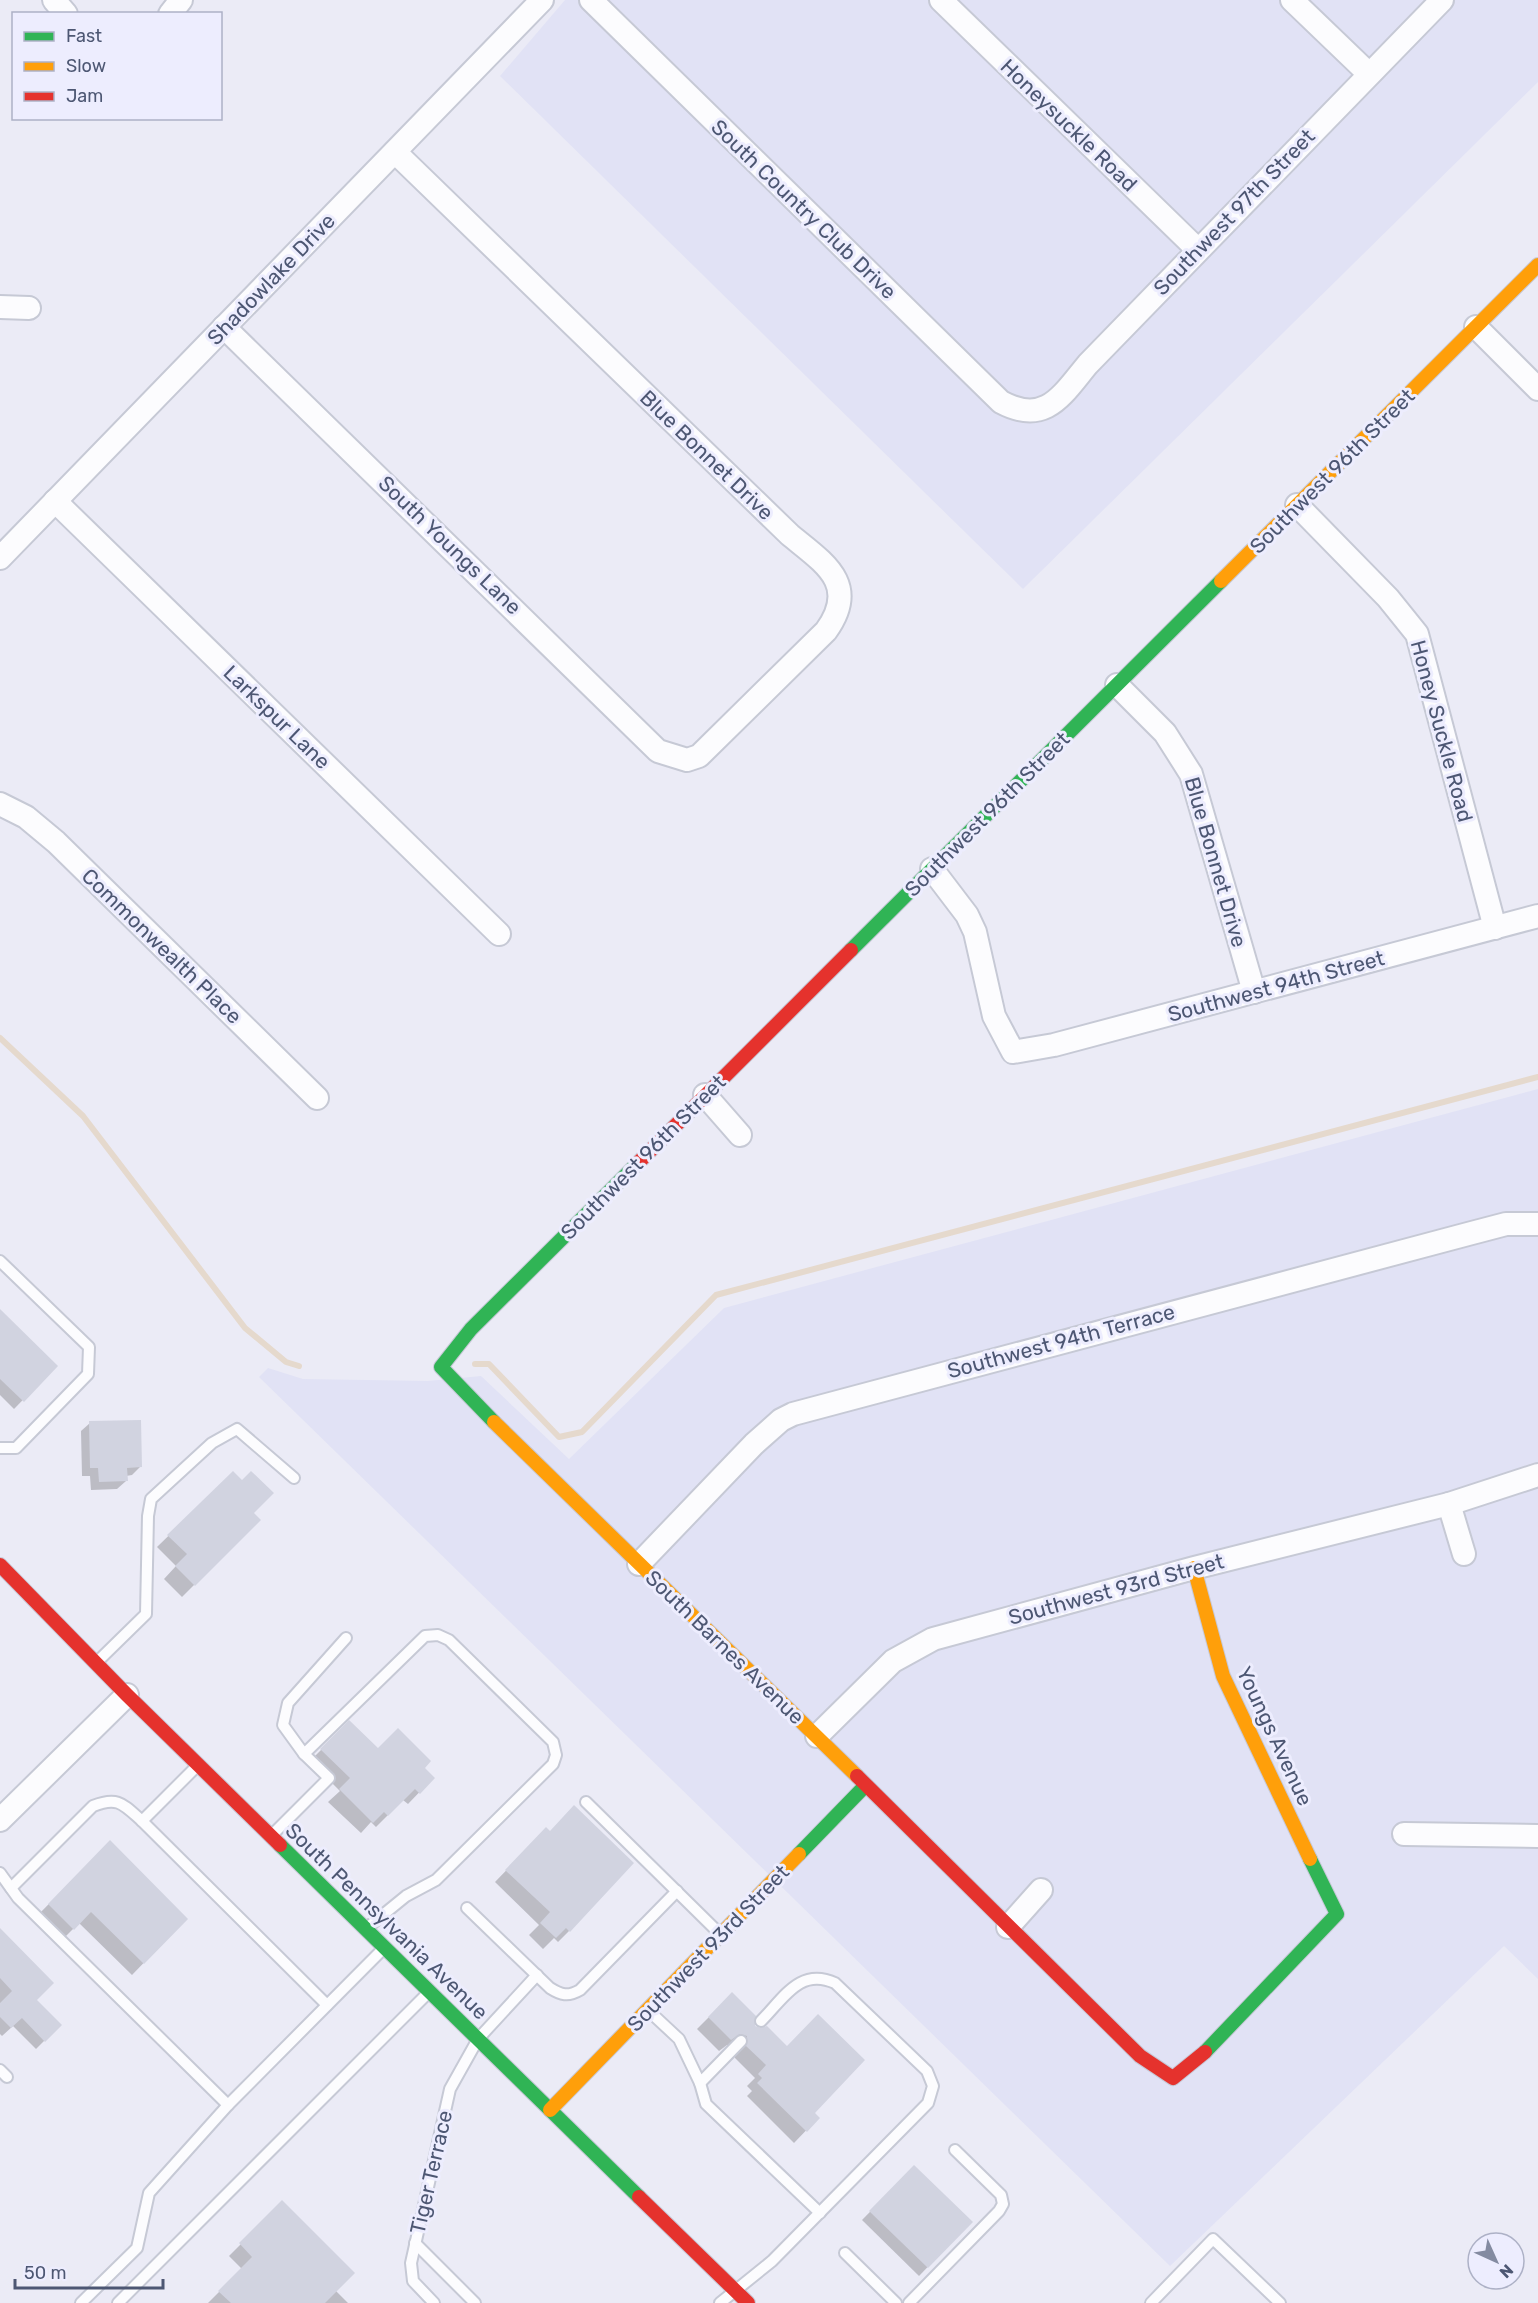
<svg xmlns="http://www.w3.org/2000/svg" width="1538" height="2303" font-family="Rubik,sans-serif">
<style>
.residential{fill:#e1e2f5}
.shadow{fill:#0003}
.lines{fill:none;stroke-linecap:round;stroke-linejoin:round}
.stream{stroke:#e5d9cd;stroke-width:6}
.building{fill:#d1d3e0}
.lane-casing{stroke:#c6c9d5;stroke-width:14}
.street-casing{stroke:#c6c9d5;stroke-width:26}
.fast-casing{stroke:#c7c9d7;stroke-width:16}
.slow-casing{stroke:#c7c9d7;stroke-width:16}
.jam-casing{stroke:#c7c9d7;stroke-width:16}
.lane{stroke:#fcfcfe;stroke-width:10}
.street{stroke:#fcfcfe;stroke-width:22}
.fast{stroke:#30b455;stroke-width:14}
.slow{stroke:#ff9f0a;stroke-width:14}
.jam{stroke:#e5322d;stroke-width:14}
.labels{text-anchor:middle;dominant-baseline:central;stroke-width:6;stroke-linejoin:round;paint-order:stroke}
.street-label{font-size:21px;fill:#4d5773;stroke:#ededfe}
</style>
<rect width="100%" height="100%" fill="#ebebf6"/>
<g class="residential">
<polygon points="565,0 1538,0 1538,82 1023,589 500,76"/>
<polygon points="1538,1089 1538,1979 1504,1946 1170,2266 259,1377 268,1368 303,1379 428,1381 481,1376 569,1459 724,1308"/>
</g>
<g class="shadow">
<polygon points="0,1311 56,1366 14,1409 0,1395"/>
<polygon points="90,1423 140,1467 132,1475 126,1476 126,1481 117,1489 91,1490 90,1476 82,1476 81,1431"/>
<polygon points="233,1473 251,1513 259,1520 182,1597 164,1579 176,1566 157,1547"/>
<polygon points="349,1722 378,1750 423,1768 433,1778 408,1804 403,1800 376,1827 371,1822 361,1833 328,1802 340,1791 310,1761"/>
<polygon points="546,1829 569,1931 558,1942 554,1938 543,1949 529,1935 539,1925 495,1882"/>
<polygon points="110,1842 186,1919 132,1975 79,1923 62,1940 37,1916"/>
<polygon points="0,1933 35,2000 60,2025 36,2049 13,2026 2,2036 0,2034"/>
<polygon points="732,1994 818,2118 794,2143 747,2096 752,2091 747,2086 755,2078 735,2058 735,2048 727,2045 719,2051 697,2029"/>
<polygon points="914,2167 971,2222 919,2276 862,2220"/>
<polygon points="282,2203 335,2290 348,2303 208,2303 242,2269 229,2256"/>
</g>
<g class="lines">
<g class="stream">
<polyline points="0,1038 83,1116 245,1328 286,1362 299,1366"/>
<polyline points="475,1364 489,1364 559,1437 582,1432 716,1295 1538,1077"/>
</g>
</g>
<g class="building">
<polygon points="0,1309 58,1366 24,1402 0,1379"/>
<polygon points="141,1420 142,1467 127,1468 128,1481 99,1482 98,1468 90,1468 89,1421"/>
<polygon points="233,1471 242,1480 251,1471 274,1493 254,1513 261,1520 195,1586 175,1566 187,1554 167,1535"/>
<polygon points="349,1720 378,1748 398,1728 431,1761 425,1768 435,1778 420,1794 415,1789 388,1816 384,1812 373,1823 339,1789 350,1778 320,1749"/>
<polygon points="574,1805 634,1863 570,1932 566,1928 556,1938 540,1923 550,1912 505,1870 546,1827 550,1831"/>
<polygon points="110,1840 188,1919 144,1964 91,1912 74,1930 48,1904"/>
<polygon points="0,1928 54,1983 37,2000 62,2025 45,2042 22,2018 11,2028 0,2017 0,2003 12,1991 0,1978"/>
<polygon points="732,1992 756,2016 755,2026 760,2028 767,2026 787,2046 818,2014 865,2060 815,2113 820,2118 807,2132 757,2083 762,2078 758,2074 766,2065 746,2046 747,2036 740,2034 731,2040 708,2017"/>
<polygon points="914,2165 973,2222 928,2268 869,2211"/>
<polygon points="282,2200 355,2273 325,2303 231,2303 218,2291 252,2257 239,2243"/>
</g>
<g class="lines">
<defs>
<g id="lane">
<polyline points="0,1261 89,1347 88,1374 16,1448 0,1448"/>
<polyline points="99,1660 146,1614 148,1516 151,1499 212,1443 237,1429 294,1478"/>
<polyline points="304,1754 283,1725 288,1703 346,1638"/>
<polyline points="586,1802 719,1933"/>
<polyline points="142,1821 327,2005"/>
<polyline points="272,1835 329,1778 304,1754 425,1636 438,1635 449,1640 553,1742 556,1755 553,1764 436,1880 406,1896 368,1927"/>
<polyline points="0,1873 18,1898 228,2105"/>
<path d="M11,1888L93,1806C118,1796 123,1804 142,1821L196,1767"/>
<path d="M467,1908L550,1988C561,1995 568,1997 580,1990L677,1891"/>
<polyline points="650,2012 679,2039 700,2083 741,2041"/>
<polyline points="0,2070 7,2077"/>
<polyline points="700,2083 706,2104 820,2213"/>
<polyline points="415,2243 475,2303"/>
<polyline points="845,2253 896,2303"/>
<polyline points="81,2303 137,2248 149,2193 228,2105 382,1950"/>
<polyline points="118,2303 428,1993"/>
<polyline points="434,2303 413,2281 411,2263 450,2089 478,2039 537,1975"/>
<path d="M720,2303L772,2261L928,2103L933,2086L927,2071L835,1983C800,1967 784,1998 761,2021"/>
<polyline points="909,2303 999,2211 1003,2204 1001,2195 955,2150"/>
<polyline points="1151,2303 1213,2239 1280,2303"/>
</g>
<g id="street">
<polyline points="54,0 66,14"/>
<path d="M591,0L1001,402C1046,426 1062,395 1088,364L1442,0"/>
<polyline points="941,0 1197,249"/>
<polyline points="1292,0 1369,74"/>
<polyline points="170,14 181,0"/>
<polyline points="0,307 29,308"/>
<path d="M224,327L658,751L687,760L699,756L826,631C860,584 824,563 790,535L395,152"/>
<polyline points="1476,327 1538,389"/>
<polyline points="55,501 499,934"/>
<polyline points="1297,505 1388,598 1417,634 1495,928"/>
<polyline points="0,558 542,0"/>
<polyline points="1117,685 1165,733 1191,774 1254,992"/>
<polyline points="0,804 26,817 56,842 317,1098"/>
<polyline points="932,869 967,915 975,932 994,1016 1013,1052 1054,1045 1538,916"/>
<polyline points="705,1095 740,1135"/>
<polyline points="1449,1504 1464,1554"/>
<polyline points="639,1564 754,1444 781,1420 793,1414 1468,1234 1506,1224 1538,1224"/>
<polyline points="817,1736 893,1661 933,1639 1194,1568 1449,1504 1538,1475"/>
<polyline points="0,1820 127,1695"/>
<polyline points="1404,1834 1538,1836"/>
<polyline points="1008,1927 1041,1890"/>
</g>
<g id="fast">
<polyline points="851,950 1221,581"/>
<polyline points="494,1422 441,1367 471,1329 636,1165"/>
<polyline points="280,1845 639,2197"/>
<polyline points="799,1854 865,1786"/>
<polyline points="1205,2052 1337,1914 1310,1859"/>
</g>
<g id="slow">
<polyline points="1221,581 1538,265"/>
<polyline points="494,1422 857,1776"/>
<polyline points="1194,1568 1223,1676 1310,1859"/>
<polyline points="550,2110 799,1854"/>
</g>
<g id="jam">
<polyline points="636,1165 851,950"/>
<polyline points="0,1565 127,1695 280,1845"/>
<polyline points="857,1776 1140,2056 1173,2078 1205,2052"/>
<polyline points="639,2197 748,2303"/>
</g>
</defs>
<use href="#lane" class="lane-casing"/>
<use href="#street" class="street-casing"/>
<use href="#fast" class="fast-casing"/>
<use href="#slow" class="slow-casing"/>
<use href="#jam" class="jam-casing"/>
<use href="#lane" class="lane"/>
<use href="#street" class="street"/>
<use href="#fast" class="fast"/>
<use href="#slow" class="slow"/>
<use href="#jam" class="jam"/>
</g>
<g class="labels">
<g class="street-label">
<text transform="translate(1069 125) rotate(44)">Honeysuckle Road</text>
<text transform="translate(804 209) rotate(44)">South Country Club Drive</text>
<text transform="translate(1234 212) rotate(-46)">Southwest 97th Street</text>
<text transform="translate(271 279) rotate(-46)">Shadowlake Drive</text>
<text transform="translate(707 455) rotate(44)">Blue Bonnet Drive</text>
<text transform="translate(1332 471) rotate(-45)">Southwest 96th Street</text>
<text transform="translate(450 545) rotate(44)">South Youngs Lane</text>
<text transform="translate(277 717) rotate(44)">Larkspur Lane</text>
<text transform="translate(1442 731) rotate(75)">Honey Suckle Road</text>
<text transform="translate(987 814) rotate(-45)">Southwest 96th Street</text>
<text transform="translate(1216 862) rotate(74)">Blue Bonnet Drive</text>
<text transform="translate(162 946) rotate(44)">Commonwealth Place</text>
<text transform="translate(1276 986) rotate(-15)">Southwest 94th Street</text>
<text transform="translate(643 1157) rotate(-45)">Southwest 96th Street</text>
<text transform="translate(1061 1341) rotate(-15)">Southwest 94th Terrace</text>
<text transform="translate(1116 1589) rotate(-15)">Southwest 93rd Street</text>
<text transform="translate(725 1647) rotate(44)">South Barnes Avenue</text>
<text transform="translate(1275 1736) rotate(65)">Youngs Avenue</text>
<text transform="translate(387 1921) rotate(44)">South Pennsylvania Avenue</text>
<text transform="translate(708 1948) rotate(-46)">Southwest 93rd Street</text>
<text transform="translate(431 2172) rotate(-77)">Tiger Terrace</text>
</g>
</g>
<rect x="12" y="12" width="210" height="108" fill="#ededfe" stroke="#adb1c6" stroke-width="1.5"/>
<rect x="24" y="32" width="30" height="9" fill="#30b455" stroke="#adb1c6" stroke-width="1.5"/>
<text x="66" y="42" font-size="18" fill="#4d5773">Fast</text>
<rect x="24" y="62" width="30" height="9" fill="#ff9f0a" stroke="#adb1c6" stroke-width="1.5"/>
<text x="66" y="72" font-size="18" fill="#4d5773">Slow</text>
<rect x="24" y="92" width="30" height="9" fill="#e5322d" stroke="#adb1c6" stroke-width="1.5"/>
<text x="66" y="102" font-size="18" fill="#4d5773">Jam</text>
<g transform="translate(1496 2261) rotate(135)"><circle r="28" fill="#ededfe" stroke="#adb1c6" stroke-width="1.5"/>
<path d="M0-4.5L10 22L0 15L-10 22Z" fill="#848ba1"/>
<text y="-9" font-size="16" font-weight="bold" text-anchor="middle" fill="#4d5773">N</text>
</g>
<path d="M15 2279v9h148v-9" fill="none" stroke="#4d5773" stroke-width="3"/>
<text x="24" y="2279" font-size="18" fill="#4d5773" stroke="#ededfe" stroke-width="4.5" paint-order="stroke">50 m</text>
</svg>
